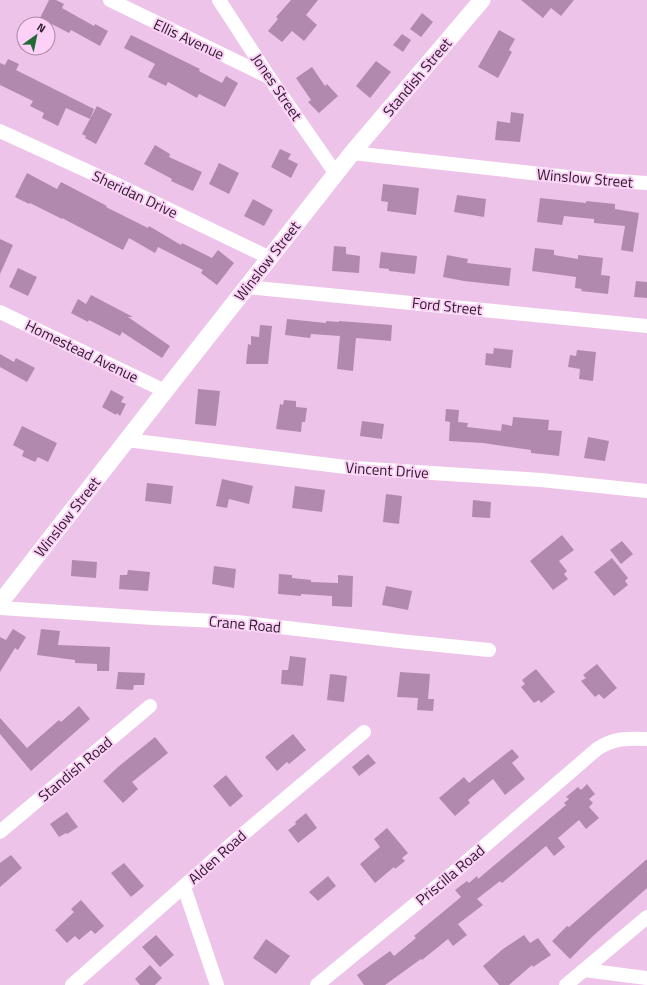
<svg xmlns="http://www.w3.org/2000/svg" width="647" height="985" font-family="'Titillium Web',sans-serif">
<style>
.building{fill:#b289ae}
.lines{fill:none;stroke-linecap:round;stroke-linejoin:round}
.minor{stroke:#fff;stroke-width:14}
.tertiary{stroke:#fff;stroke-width:17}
.labels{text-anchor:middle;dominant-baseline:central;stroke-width:4;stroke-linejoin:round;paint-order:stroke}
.street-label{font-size:15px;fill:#2a1b29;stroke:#fcd0f7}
</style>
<rect width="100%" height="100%" fill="#eec3ea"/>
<g class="building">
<polygon points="49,0 56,0 64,4 62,8 94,26 95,24 97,25 108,31 100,46 71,30 69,33 40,18"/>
<polygon points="291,0 318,0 306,15 317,25 304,41 292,31 282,42 268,31 278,19 276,17"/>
<polygon points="521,0 574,0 561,16 551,8 543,18"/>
<polygon points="422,13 433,22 421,37 410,29"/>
<polygon points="499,30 515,39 509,50 512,52 498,78 478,67"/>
<polygon points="402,34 411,40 403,52 393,45"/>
<polygon points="131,35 200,69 199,71 222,83 226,76 238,83 225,107 199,94 197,98 168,82 166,86 148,77 155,64 124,48"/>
<polygon points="8,59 19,64 16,70 94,109 90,119 66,108 58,126 42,118 44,113 30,106 33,101 0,85 0,63 5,65"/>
<polygon points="376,61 391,72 370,98 356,86"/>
<polygon points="312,67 325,86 327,84 338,96 319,113 308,102 311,100 296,78"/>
<polygon points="97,106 112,114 96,144 85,138 86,136 82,134"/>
<polygon points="511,112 524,114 520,142 495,140 497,121 510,123"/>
<polygon points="155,145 170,154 169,157 202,172 193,191 171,181 172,179 144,164"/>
<polygon points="280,149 291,154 288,159 298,164 291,178 271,167"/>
<polygon points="219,163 239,173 229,194 209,184"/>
<polygon points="27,173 57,189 61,182 107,206 106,207 148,228 149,226 181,245 182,243 212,258 218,250 234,263 217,285 201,273 203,270 158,247 155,253 129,238 123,250 62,218 62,219 30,203 29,204 15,197"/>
<polygon points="383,184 419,188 416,215 387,211 388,202 381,201"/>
<polygon points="457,195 486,199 484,217 454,212"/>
<polygon points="540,198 586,203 586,201 615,204 615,209 639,213 633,252 621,250 625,226 594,223 594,219 564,216 562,225 537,222"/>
<polygon points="253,199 273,210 264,226 244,216"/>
<polygon points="0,239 13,245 0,274"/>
<polygon points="334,246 346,247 346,254 360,256 359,273 332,271"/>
<polygon points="535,248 554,250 554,255 578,259 578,255 603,258 601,275 610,276 608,294 581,291 582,289 575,288 576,277 532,271"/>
<polygon points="381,252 417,256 415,274 389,271 389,269 379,268"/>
<polygon points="447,255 468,259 467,263 511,268 509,286 464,281 443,277"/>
<polygon points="18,268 37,277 28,296 9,287"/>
<polygon points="636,281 647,282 647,298 634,297"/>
<polygon points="91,295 133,317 128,317 170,346 162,358 122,332 120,336 89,320 88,322 71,313 78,299 86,304"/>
<polygon points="287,319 326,323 326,321 339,322 339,321 392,325 391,341 356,338 353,371 337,369 340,336 311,334 310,338 285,335"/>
<polygon points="260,325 272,326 268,364 246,364 248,344 251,345 251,336 259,337"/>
<polygon points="494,348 513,350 511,368 485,365 486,353 493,354"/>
<polygon points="577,350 596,352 593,381 579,379 580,369 568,367 570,355 576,356"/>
<polygon points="0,354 14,362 16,358 35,368 27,382 0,367"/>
<polygon points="198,389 220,391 216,426 195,424"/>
<polygon points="111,390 124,397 121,402 126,404 120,416 117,413 116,415 102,407"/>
<polygon points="284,400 296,401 296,407 307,408 305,422 302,422 301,432 276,429 280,404 283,405"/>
<polygon points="446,409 459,410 458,422 468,423 467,427 501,431 502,424 512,426 513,417 549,420 548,430 562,431 559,456 531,453 531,450 483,443 449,441 450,422 445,421"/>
<polygon points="362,421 384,424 382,439 360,436"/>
<polygon points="22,426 57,443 48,462 38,457 35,462 22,456 24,451 13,445"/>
<polygon points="588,437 609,441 605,461 584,458"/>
<polygon points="222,479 253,486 249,504 229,499 227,508 216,506"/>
<polygon points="147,483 173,486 171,504 145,501"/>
<polygon points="295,486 325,490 322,512 292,508"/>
<polygon points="386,494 402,496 399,524 383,522"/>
<polygon points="473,500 491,502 490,518 472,517"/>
<polygon points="562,535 574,550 559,561 567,571 564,574 568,579 553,590 530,561"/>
<polygon points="622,541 633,554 621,564 610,550"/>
<polygon points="612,558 628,578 625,581 628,585 614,596 594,572"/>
<polygon points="72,560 97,562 96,578 71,576"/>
<polygon points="214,566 236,569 234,588 212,584"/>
<polygon points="128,570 150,572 148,591 119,589 120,575 127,575"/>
<polygon points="279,574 292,575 292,578 311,580 311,582 338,583 338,575 353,576 352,607 332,606 332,596 301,594 301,596 278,594"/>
<polygon points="386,586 412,591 408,610 382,605"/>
<polygon points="13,629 26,637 18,650 15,648 0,672 0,637 6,640"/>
<polygon points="41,629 60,631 58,645 110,647 109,671 97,671 97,664 75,663 75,660 37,655"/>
<polygon points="290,656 306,658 303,686 281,684 282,670 288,670"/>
<polygon points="597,664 617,688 604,699 599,694 595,697 581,681 586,678 583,675"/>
<polygon points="536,669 555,692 541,703 539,700 534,703 521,687 525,684 522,680"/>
<polygon points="118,672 145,673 144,685 134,685 133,690 116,689"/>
<polygon points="400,672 430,674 428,699 434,699 433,711 417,710 418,698 397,697"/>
<polygon points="330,674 347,676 344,702 327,700"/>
<polygon points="79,706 90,719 31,771 0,734 0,718 27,748 59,720 61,722"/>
<polygon points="293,734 306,750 289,764 287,762 277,771 265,757"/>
<polygon points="155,737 168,753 132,782 138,789 123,803 103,781 118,767"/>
<polygon points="512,749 519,757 505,769 512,763 525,779 505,795 493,779 468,800 470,803 455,816 439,798 464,777 469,783"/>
<polygon points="368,754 376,763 359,776 352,767"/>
<polygon points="226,775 243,796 230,807 213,786"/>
<polygon points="587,784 595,794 589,799 593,803 589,807 599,818 586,829 579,820 558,838 565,847 554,856 546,846 502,883 500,881 477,899 483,905 458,924 467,935 453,946 448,939 422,960 421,959 385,985 364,985 357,975 390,951 394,956 416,938 414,936 461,897 455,890 467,881 469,883 477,876 478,879 566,805 564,803 569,799 566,797 578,787 581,790"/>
<polygon points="67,812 78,827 67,834 66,833 59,837 50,824"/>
<polygon points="306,813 317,828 298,843 288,830 296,824 295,822"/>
<polygon points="387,828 408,853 402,858 405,861 395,869 394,867 375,883 360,864 380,847 374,839"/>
<polygon points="11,855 22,868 0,887 0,863"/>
<polygon points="647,859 647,888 593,936 570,959 552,941 567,926 569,927"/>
<polygon points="124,863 144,886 131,897 111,873"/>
<polygon points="328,876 336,886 318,901 309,892"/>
<polygon points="81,900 104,926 95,934 91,930 79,940 75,936 67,943 55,930 74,912 71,909"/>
<polygon points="156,935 174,955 160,967 142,947"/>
<polygon points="524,935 530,943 538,938 551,955 533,967 532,965 509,985 499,985 483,966 503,949"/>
<polygon points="266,939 290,956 276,974 253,958"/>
<polygon points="150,965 162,978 155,985 140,985 135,979"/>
</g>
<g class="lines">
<g class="minor">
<polyline points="110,0 269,77"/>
<polyline points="219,0 269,77 336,174"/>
<polyline points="0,131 118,185 270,258"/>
<polyline points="352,153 586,179 647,183"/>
<polyline points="247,287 647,326"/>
<polyline points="0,312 165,391"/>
<polyline points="127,440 354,468 541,480 647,491"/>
<polyline points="0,608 153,618 237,622 399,641 489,650"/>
<polyline points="0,832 150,706"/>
<polyline points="184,887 217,985"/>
<polyline points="584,970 647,978"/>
<polyline points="72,985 235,841 364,732"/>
<path d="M317,985L452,874L597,749C613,738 628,738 647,739"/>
<polyline points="566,985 647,917"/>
</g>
<polyline class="tertiary" points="0,603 165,391 352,153 482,0"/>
</g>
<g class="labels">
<g class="street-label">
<text transform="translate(189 39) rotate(25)">Ellis Avenue</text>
<text transform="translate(417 77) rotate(-50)">Standish Street</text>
<text transform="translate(277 87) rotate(56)">Jones Street</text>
<text transform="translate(585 178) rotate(5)">Winslow Street</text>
<text transform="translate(135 194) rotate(25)">Sheridan Drive</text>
<text transform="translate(267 261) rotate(-52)">Winslow Street</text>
<text transform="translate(447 306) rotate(6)">Ford Street</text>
<text transform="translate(82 351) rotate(26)">Homestead Avenue</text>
<text transform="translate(387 470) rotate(4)">Vincent Drive</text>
<text transform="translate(67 517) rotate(-52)">Winslow Street</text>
<text transform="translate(245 624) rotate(5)">Crane Road</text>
<text transform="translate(75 769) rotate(-40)">Standish Road</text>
<text transform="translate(217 857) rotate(-42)">Alden Road</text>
<text transform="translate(450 875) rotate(-40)">Priscilla Road</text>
</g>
</g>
<g transform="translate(36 36) rotate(33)"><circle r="19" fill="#fcd0f7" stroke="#a888a5"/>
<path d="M0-3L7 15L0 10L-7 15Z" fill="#216936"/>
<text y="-6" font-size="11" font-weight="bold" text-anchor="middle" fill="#2a1b29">N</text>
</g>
</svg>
